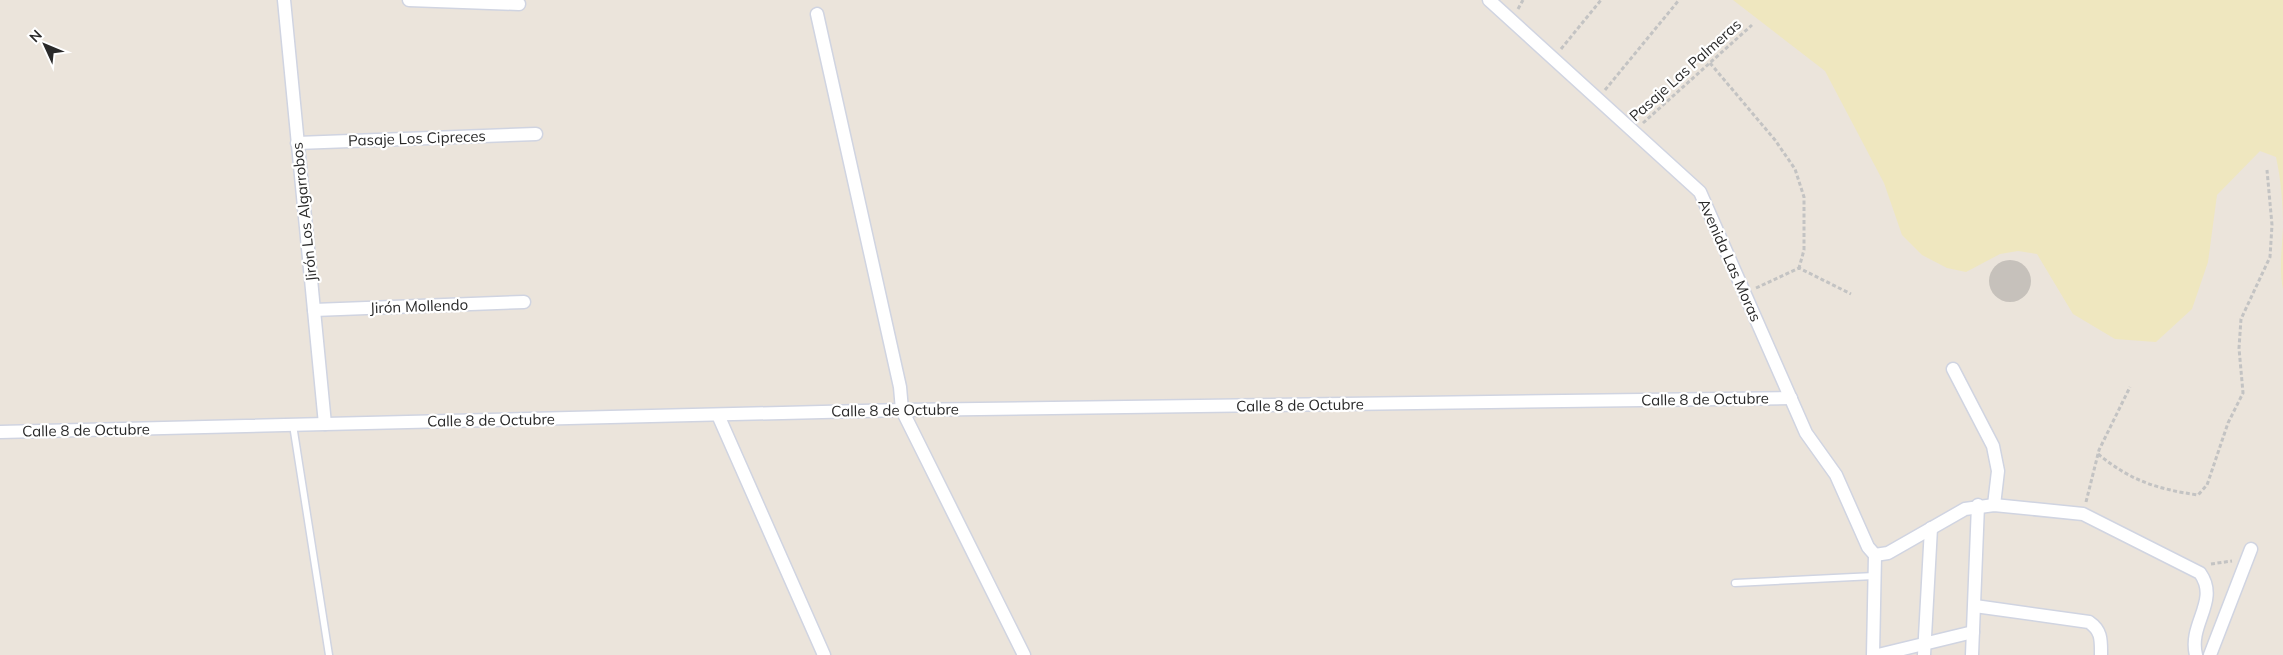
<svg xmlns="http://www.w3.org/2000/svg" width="2283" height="655" font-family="Mulish,sans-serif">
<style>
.sand{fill:#efe7bf}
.building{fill:#c6c1bb}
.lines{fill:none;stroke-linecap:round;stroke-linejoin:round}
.lane-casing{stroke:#d0d4e1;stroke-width:9}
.street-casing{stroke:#d0d4e1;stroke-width:15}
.path{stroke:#c3c3c3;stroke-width:3;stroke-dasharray:4 2.5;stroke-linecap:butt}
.lane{stroke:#fff;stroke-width:6}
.street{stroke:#fff;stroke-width:12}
.labels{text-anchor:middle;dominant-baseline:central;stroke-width:4.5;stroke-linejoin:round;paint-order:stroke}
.street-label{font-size:15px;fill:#292929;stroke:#fff}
</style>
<rect width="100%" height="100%" fill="#ebe4db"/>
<path class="sand" d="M1733,0H2283V290C2279,269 2282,248 2283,227C2283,203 2281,180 2276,157L2260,151L2217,195L2208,262L2192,309L2156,342L2115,339L2073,314L2037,254L2018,251L2000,254L1966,272L1947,268L1922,255L1902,235L1884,183L1825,71Z"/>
<circle class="building" cx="2010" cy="281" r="21"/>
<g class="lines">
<defs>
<g id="lane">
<polyline points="293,425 329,655"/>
<polyline points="1735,583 1874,576"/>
</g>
<g id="street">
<polyline points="284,0 325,424"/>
<polyline points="409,0 519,4"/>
<polyline points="1489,0 1700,192 1806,433 1836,475 1868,547 1875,555"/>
<polyline points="817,14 900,387 902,410 1024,655"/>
<polyline points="297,143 536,134"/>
<polyline points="314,310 524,302"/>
<polyline points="1953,369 1993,446 1998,471 1994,505"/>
<polyline points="718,415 824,655"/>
<polyline points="0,432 902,410 1791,398"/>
<path d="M1875,555L1888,553L1965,509L1994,505L2083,514L2200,573C2220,601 2188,624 2196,655"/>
<path d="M1975,606L2089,622C2102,631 2101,640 2101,655"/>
<polyline points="1873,655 1875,555"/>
<polyline points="1878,655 1973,632"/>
<polyline points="1924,655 1931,528"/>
<polyline points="1972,655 1978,505"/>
<polyline points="2210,655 2251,549"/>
</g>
</defs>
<use href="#lane" class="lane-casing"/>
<use href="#street" class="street-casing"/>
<g class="path">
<polyline points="1518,9 1523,0"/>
<polyline points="1561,49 1601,0"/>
<polyline points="1710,63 1775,140 1795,169 1804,197 1804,250 1799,268"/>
<polyline points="1605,90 1679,0"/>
<polyline points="1643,123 1752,25"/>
<polyline points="1756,288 1799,268 1851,294"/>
<path d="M2098,454C2131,481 2157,489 2198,495L2207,485L2228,423L2243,393L2239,348L2241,319L2270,257L2272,225L2267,170"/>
<polyline points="2086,502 2099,450 2130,387"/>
<polyline points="2211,564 2232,561"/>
</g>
<use href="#lane" class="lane"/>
<use href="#street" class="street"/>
</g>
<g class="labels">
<g class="street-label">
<text transform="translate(1685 70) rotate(-42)">Pasaje Las Palmeras</text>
<text transform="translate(417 138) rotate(-2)">Pasaje Los Cipreces</text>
<text transform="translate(304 212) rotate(-96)">Jirón Los Algarrobos</text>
<text transform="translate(1730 260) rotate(66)">Avenida Las Moras</text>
<text transform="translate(419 306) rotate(-2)">Jirón Mollendo</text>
<text transform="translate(1705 399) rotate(-1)">Calle 8 de Octubre</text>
<text transform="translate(1300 405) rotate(-1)">Calle 8 de Octubre</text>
<text transform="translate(895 410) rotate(-1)">Calle 8 de Octubre</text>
<text transform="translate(491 420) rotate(-1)">Calle 8 de Octubre</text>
<text transform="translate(86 430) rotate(-1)">Calle 8 de Octubre</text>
</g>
</g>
<g transform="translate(45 45) rotate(314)" stroke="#ffffff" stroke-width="4" paint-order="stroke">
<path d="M0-4L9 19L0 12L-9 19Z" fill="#292929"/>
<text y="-8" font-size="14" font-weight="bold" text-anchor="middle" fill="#292929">N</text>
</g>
</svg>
